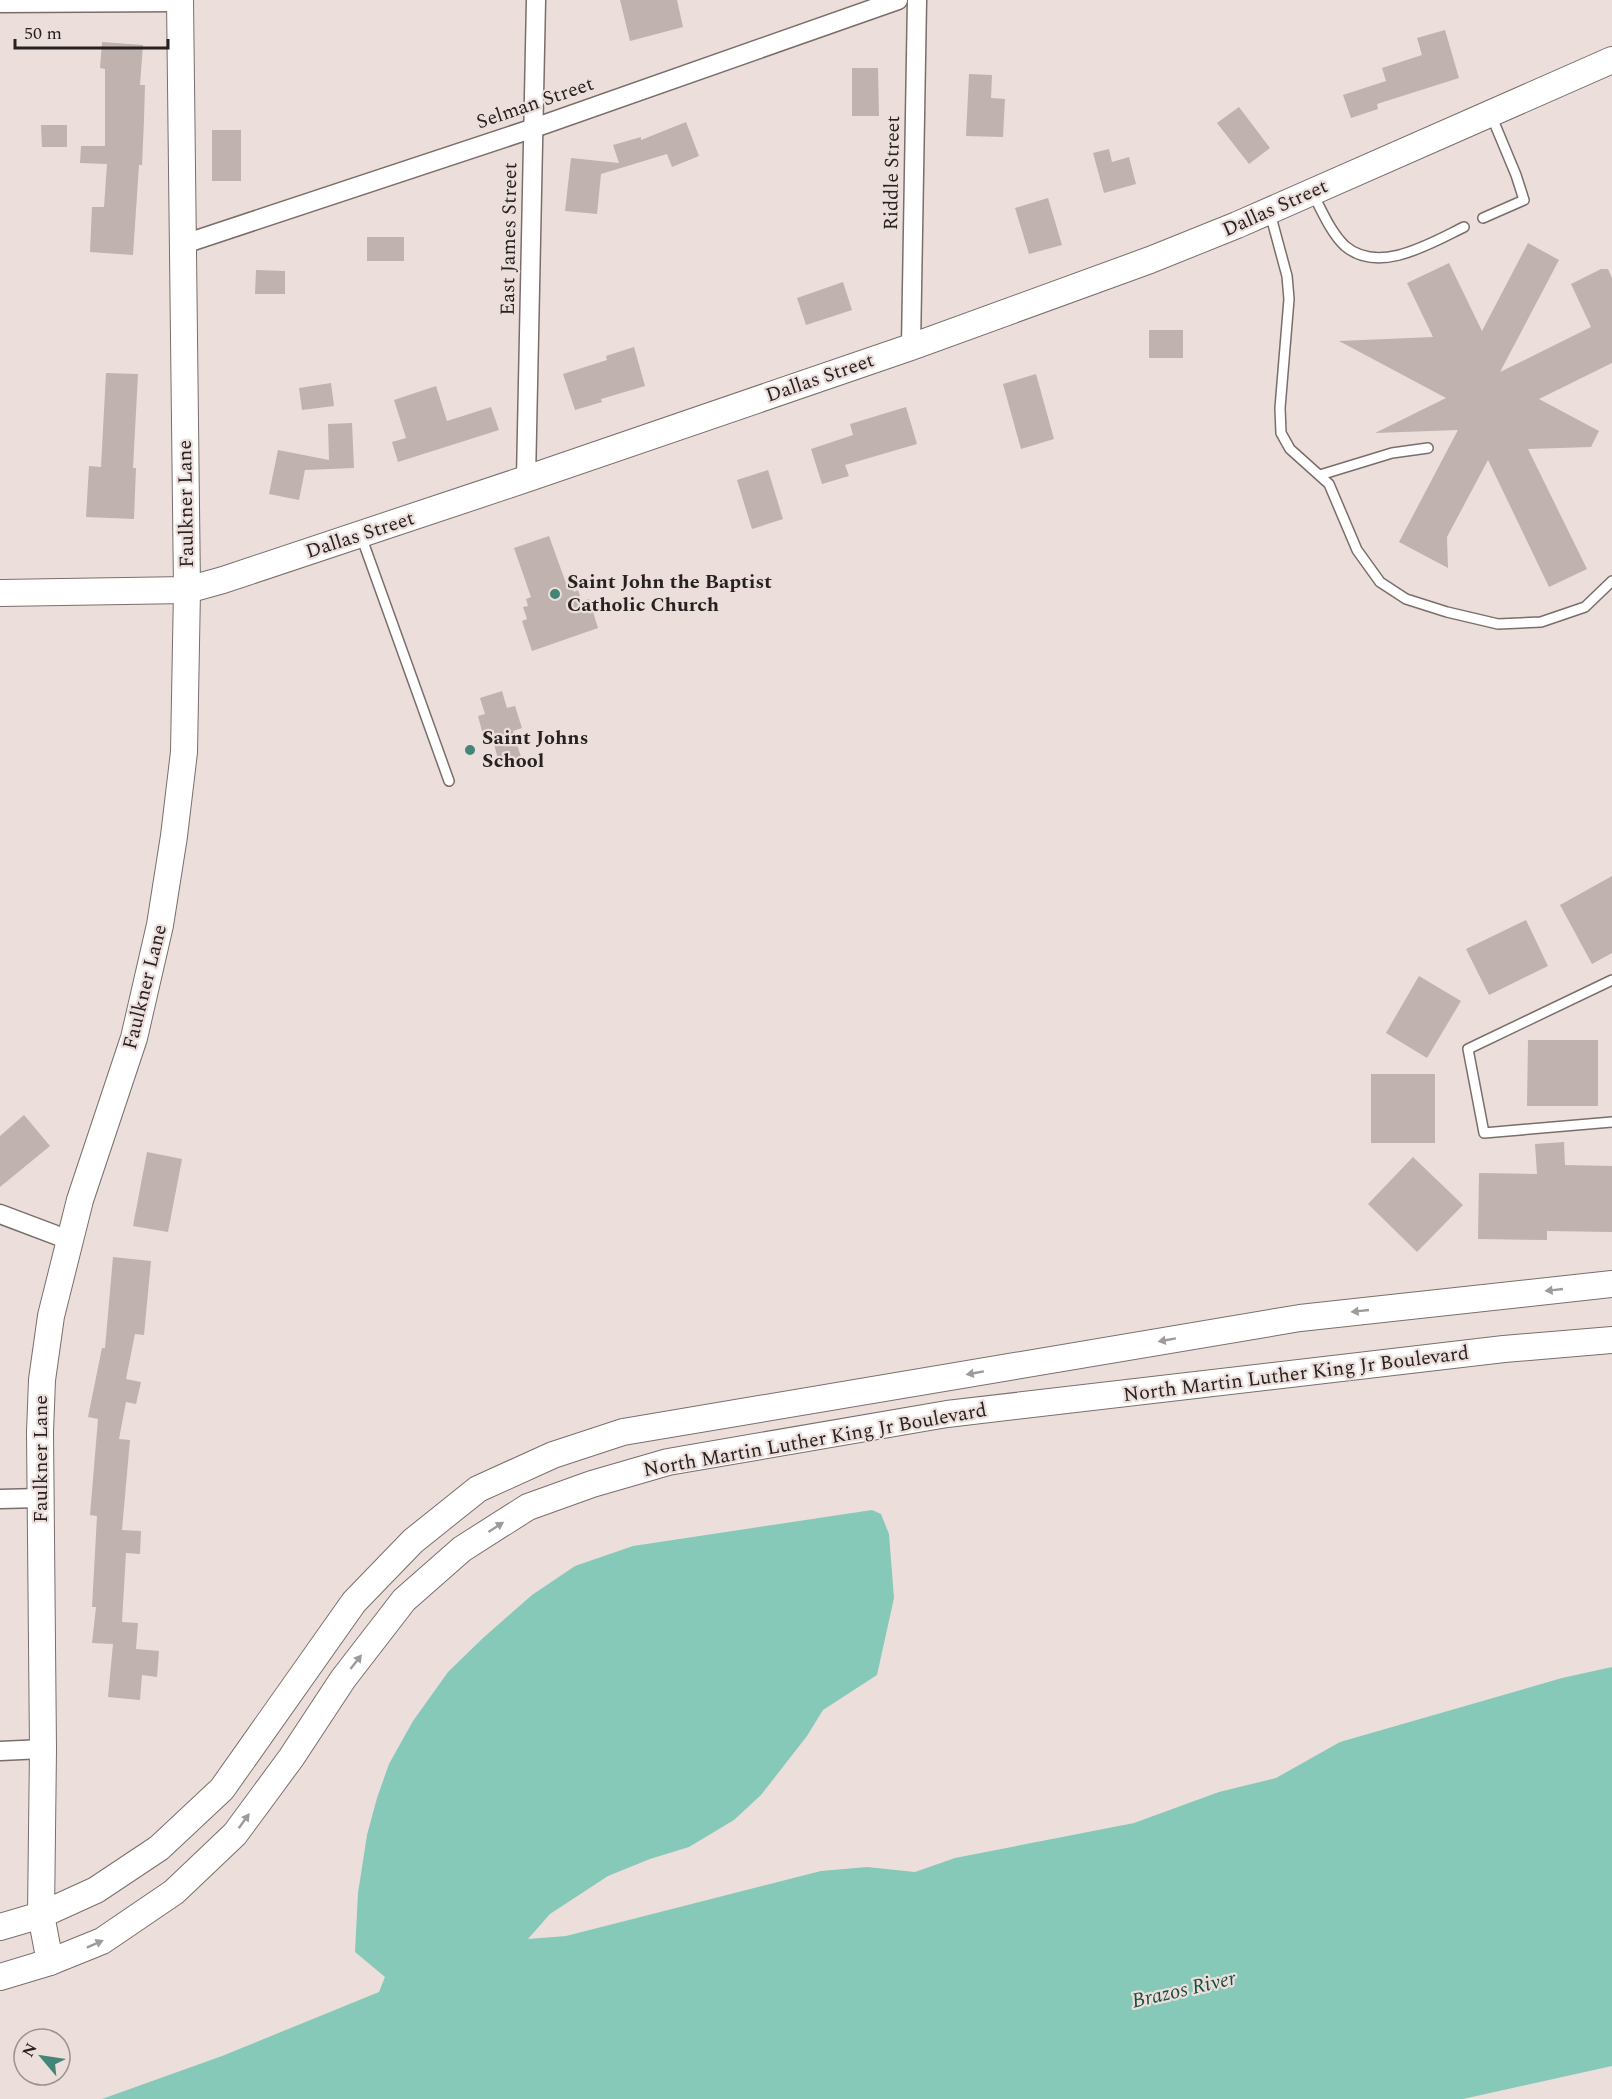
<svg xmlns="http://www.w3.org/2000/svg" width="1612" height="2099" font-family="Spectral,serif">
<style>
.water{fill:#86c9b8}
.building{fill:#bfb2af}
.lines{fill:none;stroke-linecap:round;stroke-linejoin:round}
.lane-casing{stroke:#7a6e6b;stroke-width:12}
.street-casing{stroke:#7a6e6b;stroke-width:21}
.secondary-casing{stroke:#7a6e6b;stroke-width:28}
.lane{stroke:#fff;stroke-width:9}
.street{stroke:#fff;stroke-width:18}
.secondary{stroke:#fff;stroke-width:26}
.oneway{fill:#9e9c9b}
.poi-dot{fill:#438576;stroke:#ecdfdb;stroke-width:2}
.labels{text-anchor:middle;dominant-baseline:central;stroke-width:4.5;stroke-linejoin:round;paint-order:stroke}
.street-label{font-size:20px;fill:#272221;stroke:#ecdfdb}
.poi-label{font-size:20px;font-weight:bold;fill:#272221;stroke:#ecdfdb;text-anchor:start}
.water-label{font-size:21px;font-style:italic;fill:#154e42;stroke:#ecdfdb}
</style>
<rect width="100%" height="100%" fill="#ecdfdb"/>
<polygon class="water" points="872,1510 881,1514 889,1534 894,1598 877,1675 823,1710 807,1736 761,1795 734,1820 689,1847 650,1859 608,1876 550,1914 528,1939 566,1936 821,1871 867,1867 915,1872 955,1858 1134,1823 1219,1792 1276,1778 1340,1742 1562,1678 1612,1667 1612,2066 1463,2099 102,2099 222,2056 379,1992 385,1977 355,1952 358,1893 367,1835 377,1798 389,1764 413,1721 448,1672 483,1638 532,1595 575,1566 633,1546"/>
<g class="building">
<polygon points="620,0 677,0 683,27 630,41"/>
<polygon points="1445,30 1459,78 1377,104 1378,109 1351,118 1343,95 1386,81 1382,68 1422,55 1417,38"/>
<polygon points="102,42 143,45 140,85 145,85 144,120 142,165 139,165 133,255 90,252 92,207 104,207 107,164 80,163 81,146 105,146 105,69 100,68"/>
<polygon points="852,68 878,68 879,116 852,116"/>
<polygon points="969,74 992,75 991,98 1005,99 1003,137 966,136"/>
<polygon points="1239,107 1270,148 1249,164 1217,123"/>
<polygon points="686,122 699,156 672,167 667,154 601,174 597,214 565,211 571,158 619,163 613,145 641,137 641,140"/>
<polygon points="41,125 67,125 67,147 42,147"/>
<rect x="212" y="130" width="29" height="51"/>
<polygon points="1109,149 1112,162 1129,157 1136,184 1104,193 1093,153"/>
<polygon points="1048,198 1062,245 1029,254 1015,208"/>
<rect x="367" y="237" width="37" height="24"/>
<polygon points="1528,243 1559,260 1500,372 1591,327 1571,284 1601,269 1608,269 1612,278 1612,363 1539,399 1599,431 1591,447 1528,449 1587,569 1549,587 1488,460 1447,537 1448,568 1399,542 1458,430 1375,433 1446,398 1339,341 1433,337 1407,283 1449,263 1482,331"/>
<polygon points="256,270 285,271 285,294 255,294"/>
<polygon points="843,282 852,310 806,325 797,298"/>
<rect x="1149" y="330" width="34" height="28"/>
<polygon points="634,347 645,386 601,399 602,402 575,410 563,374 607,360 606,356"/>
<polygon points="106,373 138,374 133,468 136,468 134,519 86,517 89,466 101,467"/>
<polygon points="1036,374 1054,439 1021,449 1003,384"/>
<polygon points="331,383 334,406 302,410 299,388"/>
<polygon points="436,386 447,421 491,407 499,430 398,462 392,442 406,438 394,400"/>
<polygon points="906,407 917,444 845,465 849,476 822,484 811,449 853,435 850,424"/>
<polygon points="352,423 354,468 305,470 299,500 269,494 278,450 329,460 328,424"/>
<polygon points="768,470 783,519 752,529 737,480"/>
<polygon points="549,536 567,586 571,584 574,592 578,590 582,602 589,599 598,628 532,651 522,621 527,619 523,607 528,606 526,599 531,597 514,548"/>
<polygon points="502,691 507,708 515,706 522,728 513,731 521,757 499,763 490,729 482,731 478,716 485,714 480,698"/>
<polygon points="1612,876 1612,953 1592,964 1560,905"/>
<polygon points="1526,920 1548,966 1489,995 1466,949"/>
<polygon points="1419,976 1461,1001 1427,1058 1386,1033"/>
<polygon points="1528,1040 1598,1040 1598,1106 1527,1106"/>
<rect x="1371" y="1074" width="64" height="69"/>
<polygon points="24,1115 50,1146 0,1187 0,1136"/>
<polygon points="1564,1142 1565,1165 1612,1166 1612,1232 1547,1231 1547,1240 1478,1239 1479,1173 1537,1174 1535,1144"/>
<polygon points="147,1152 182,1159 168,1232 133,1226"/>
<polygon points="1413,1157 1463,1205 1417,1252 1368,1204"/>
<polygon points="113,1257 151,1261 144,1335 135,1334 126,1379 141,1382 136,1404 126,1402 119,1439 130,1440 122,1530 141,1531 140,1554 126,1553 122,1622 138,1623 136,1649 159,1651 157,1677 142,1675 140,1700 108,1697 113,1644 92,1643 96,1607 92,1607 97,1516 90,1515 98,1419 88,1417 102,1348 105,1348"/>
</g>
<g class="lines">
<defs>
<g id="lane">
<path d="M1313,194C1322,211 1331,233 1345,246C1379,275 1431,243 1464,227"/>
<polyline points="1270,213 1287,276 1289,299 1280,408 1281,433 1290,449 1329,484 1357,550 1380,582 1406,599 1447,612 1498,624 1541,622 1585,607 1612,581"/>
<polyline points="1483,218 1524,200 1516,175 1491,115"/>
<polyline points="1320,475 1392,453 1428,448"/>
<polyline points="361,536 449,781"/>
<polyline points="1612,980 1468,1049 1484,1133 1612,1122"/>
</g>
<g id="street">
<polyline points="0,3 180,2"/>
<polyline points="184,244 534,128 898,0"/>
<polyline points="911,347 917,0"/>
<polyline points="526,479 536,0"/>
<polyline points="0,1214 69,1240"/>
<polyline points="0,1499 40,1498"/>
<polyline points="0,1751 43,1749"/>
</g>
<g id="secondary">
<polyline points="0,593 187,590 223,580 526,479 911,347 1150,260 1237,225 1612,60"/>
<polyline points="0,1927 41,1915 96,1890 159,1848 222,1789 354,1602 413,1541 478,1489 553,1455 623,1432 1300,1318 1612,1284"/>
<polyline points="50,1962 41,1915 43,1749 40,1432 42,1380 51,1316 80,1200 134,1038 160,925 174,836 184,752 187,590 180,0"/>
<polyline points="0,1977 50,1962 102,1941 174,1892 235,1834 291,1758 343,1679 404,1600 462,1549 528,1507 592,1484 668,1462 947,1414 1504,1349 1612,1340"/>
</g>
</defs>
<use href="#lane" class="lane-casing"/>
<use href="#street" class="street-casing"/>
<use href="#secondary" class="secondary-casing"/>
<use href="#lane" class="lane"/>
<use href="#street" class="street"/>
<use href="#secondary" class="secondary"/>
</g>
<defs><path id="oneway-solid" d="M-6-.8H1V-3.2L6.5 0L1 3.2V.8H-6Z" transform="scale(1.5)"/></defs>
<g class="oneway">
<use href="#oneway-solid" transform="translate(1554 1290) rotate(174)"/>
<use href="#oneway-solid" transform="translate(1360 1311) rotate(174)"/>
<use href="#oneway-solid" transform="translate(1167 1340) rotate(170)"/>
<use href="#oneway-solid" transform="translate(975 1373) rotate(170)"/>
<use href="#oneway-solid" transform="translate(496 1527) rotate(-33)"/>
<use href="#oneway-solid" transform="translate(356 1662) rotate(-52)"/>
<use href="#oneway-solid" transform="translate(244 1821) rotate(-54)"/>
<use href="#oneway-solid" transform="translate(95 1944) rotate(-24)"/>
</g>
<g class="poi-dot">
<circle cx="555" cy="594" r="6"/>
<circle cx="470" cy="750" r="6"/>
</g>
<g class="labels">
<g class="street-label">
<text transform="translate(535 103) rotate(-19)">Selman Street</text>
<text transform="translate(892 173) rotate(-89)">Riddle Street</text>
<text transform="translate(1275 208) rotate(-24)">Dallas Street</text>
<text transform="translate(509 239) rotate(-89)">East James Street</text>
<text transform="translate(820 378) rotate(-19)">Dallas Street</text>
<text transform="translate(186 504) rotate(-91)">Faulkner Lane</text>
<text transform="translate(360 535) rotate(-18)">Dallas Street</text>
<text transform="translate(145 987) rotate(-76)">Faulkner Lane</text>
<text transform="translate(1296 1374) rotate(-7)">North Martin Luther King Jr Boulevard</text>
<text transform="translate(815 1440) rotate(-10)">North Martin Luther King Jr Boulevard</text>
<text transform="translate(41 1459) rotate(-90)">Faulkner Lane</text>
</g>
<g class="poi-label">
<text x="567" y="582">Saint John the Baptist<tspan x="567" dy="23">Catholic Church</tspan></text>
<text x="482" y="738">Saint Johns<tspan x="482" dy="23">School</tspan></text>
</g>
<g class="water-label">
<text transform="translate(1184 1990) rotate(-13)">Brazos River</text>
</g>
</g>
<g transform="translate(42 2057) rotate(299)"><circle r="28" fill="#ecdfdb" stroke="#9d9391" stroke-width="1.5"/>
<path d="M0-4.5L10 22L0 15L-10 22Z" fill="#438576"/>
<text y="-9" font-size="16" font-weight="bold" text-anchor="middle" fill="#272221">N</text>
</g>
<path d="M15 39v9h153v-9" fill="none" stroke="#272221" stroke-width="3"/>
<text x="24" y="39" font-size="18" fill="#272221" stroke="#ecdfdb" stroke-width="4.5" paint-order="stroke">50 m</text>
</svg>
